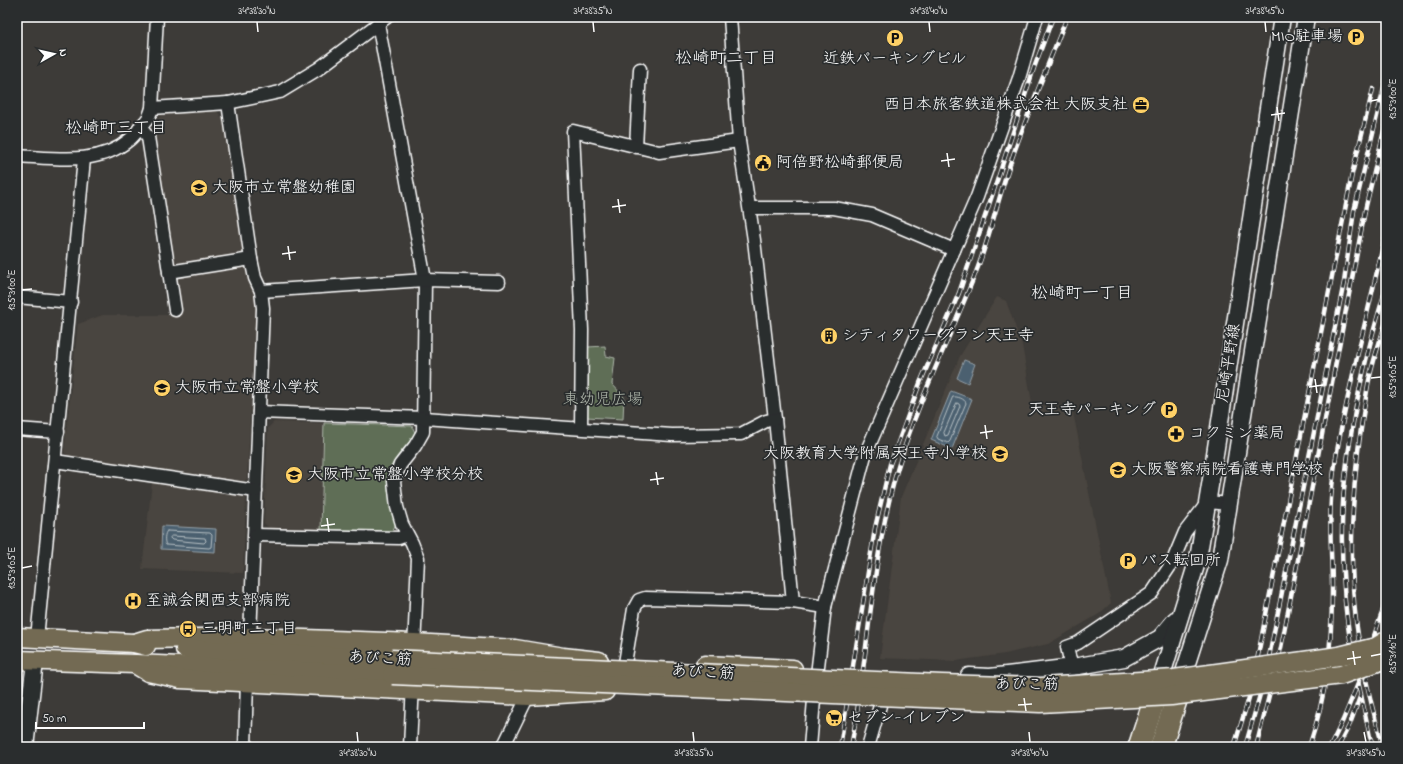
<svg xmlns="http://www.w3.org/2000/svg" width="1403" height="764" font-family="'Indie Flower','Klee One',sans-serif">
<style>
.built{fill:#4a453f}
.green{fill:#5e6e56;stroke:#aeb6aa}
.water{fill:#4c616f;stroke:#94a0a9}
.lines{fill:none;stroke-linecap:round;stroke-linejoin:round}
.shore{stroke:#b7c0c5;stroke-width:1}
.street-casing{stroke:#fff;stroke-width:15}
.secondary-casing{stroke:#fff;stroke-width:19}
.primary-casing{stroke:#fff;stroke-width:21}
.highway-casing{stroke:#fff;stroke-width:24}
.street{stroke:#2a2d2e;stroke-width:12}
.secondary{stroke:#2a2d2e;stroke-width:16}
.primary{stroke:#736b52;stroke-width:18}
.highway{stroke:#736b52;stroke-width:21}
.rail-casing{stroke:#fff;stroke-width:4.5}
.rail{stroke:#2a2d2e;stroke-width:3;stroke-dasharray:9;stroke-linecap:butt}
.primary-bridge-casing{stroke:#fff;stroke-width:21;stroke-linecap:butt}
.primary-bridge{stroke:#736b52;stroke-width:18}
.ticks{fill:none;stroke:#fff;stroke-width:1.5}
.labels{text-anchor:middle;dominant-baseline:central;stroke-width:3.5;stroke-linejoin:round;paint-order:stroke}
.poi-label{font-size:16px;fill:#fff;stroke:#2a2d2e;text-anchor:start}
.street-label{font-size:16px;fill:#fff;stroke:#2a2d2e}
.park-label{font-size:16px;fill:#aeb6aa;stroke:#2a2d2e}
.neighbourhood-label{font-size:17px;fill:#fff;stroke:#2a2d2e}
.neatline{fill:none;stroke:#fff;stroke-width:1.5}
.ticks-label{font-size:10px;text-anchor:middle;fill:#fff}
</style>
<rect width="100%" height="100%" fill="#3d3b38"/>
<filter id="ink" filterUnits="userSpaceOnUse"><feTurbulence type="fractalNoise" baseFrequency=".025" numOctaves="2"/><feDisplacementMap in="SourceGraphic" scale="8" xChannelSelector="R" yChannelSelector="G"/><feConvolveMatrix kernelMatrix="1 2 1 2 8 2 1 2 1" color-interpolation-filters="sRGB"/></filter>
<g filter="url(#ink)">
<g class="built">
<polygon points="214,108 225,121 244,252 239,256 173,265 154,124 161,115"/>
<polygon points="246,264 250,269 256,312 247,479 241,483 68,456 64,452 78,324 103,315 178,315 174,280 182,274"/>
<polygon points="997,297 1006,301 1022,345 1032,403 1073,412 1111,603 1099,614 1048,644 1005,654 955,661 880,658 901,497 960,356"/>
<polygon points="274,422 324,423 321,531 270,529 264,523 268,428"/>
<polygon points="152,483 241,494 246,499 243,573 142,569"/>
</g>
<g class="green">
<polygon points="605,346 606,356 615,358 612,384 624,397 623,419 586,417 588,347"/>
<path d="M324,423L412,426L416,435C407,444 395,457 390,469C384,483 392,510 396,524L391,533L321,531Z"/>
</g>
<g class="water">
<polygon points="964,360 975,364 968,383 957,378"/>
<polygon points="951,391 972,399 952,449 931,440"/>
<polygon points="162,526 216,529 215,552 161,549"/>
</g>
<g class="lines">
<g class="shore">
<path d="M953,397C957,396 965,399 966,403L950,441L948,443L938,439L937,437Z"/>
<polygon points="957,403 959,404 960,406 948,435 945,436 944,433"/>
<path d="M167,531L210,533L212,535L211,547L209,548L166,545C164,542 164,533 167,531Z"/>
<polygon points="172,536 205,538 206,541 204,543 172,540 170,538"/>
</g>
<defs>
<g id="street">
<polyline points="730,17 739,141 754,240 775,419 793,602"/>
<polyline points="378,23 425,280 423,432 415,446 400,465 394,481 397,507 402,524 412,543 418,558 414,649"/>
<polyline points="228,103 251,259 255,278 261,291 263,308 250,637"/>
<polyline points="152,108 228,103 280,92 318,69 387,17"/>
<polyline points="140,127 148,137 175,310"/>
<polyline points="636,147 640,69"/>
<path d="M17,156C55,158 98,166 129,140C133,137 136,133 139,129C147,119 148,121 152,108L157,17"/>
<polyline points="750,208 834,208 872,215 954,250"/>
<polyline points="169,272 251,259"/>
<polyline points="261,291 425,280 499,282"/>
<polyline points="17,297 71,302"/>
<polyline points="259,412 424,418 672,435 741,434 766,421 775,419"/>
<polyline points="581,428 582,330 573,131 659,152 739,141"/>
<polyline points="17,429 58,432"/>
<polyline points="55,461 256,491"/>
<polyline points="255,535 399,538 407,535"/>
<polyline points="37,638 84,159"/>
<polyline points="1073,667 1069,656 1067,647 1078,643 1152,593 1172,563 1185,532 1208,502 1230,504"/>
<polyline points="618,675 625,663 634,609 639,600 645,598 793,602 825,607"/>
<polyline points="245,747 247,682"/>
<polyline points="410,747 413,683"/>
<polyline points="503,747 528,696"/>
<polyline points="810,747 814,700 825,607 865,455 977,197 1019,78 1037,17"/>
<polyline points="868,747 881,702"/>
</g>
<g id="secondary">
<polyline points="969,676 990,677 1073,667 1124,658 1160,638 1175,620"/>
<polyline points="1179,688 1220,560 1306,17"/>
<polyline points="1157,691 1198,559 1213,467 1282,17"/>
<polyline points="25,747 35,661"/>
</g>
<g id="primary">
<polyline points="17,637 134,643 146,646"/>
<polyline points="134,643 147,639 250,637 414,643 515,649 563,657 599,661"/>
<polyline points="185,649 391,659"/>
<polyline points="17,660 135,664 392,675"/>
<polyline points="135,664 148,672 180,679 528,696 605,691"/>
<polyline points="705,665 793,669"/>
</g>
<g id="highway">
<polyline points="1139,747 1153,704"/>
<polyline points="1161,747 1180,688"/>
</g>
</defs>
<use href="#street" class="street-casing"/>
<use href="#secondary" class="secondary-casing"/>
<use href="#primary" class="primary-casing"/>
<use href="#highway" class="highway-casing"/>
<use href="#street" class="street"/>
<use href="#secondary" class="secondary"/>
<use href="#primary" class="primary"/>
<use href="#highway" class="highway"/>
<defs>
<g id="rail">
<polyline points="1364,665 1386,601"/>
<polyline points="1366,681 1386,628"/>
<polyline points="840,747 875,528 890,464 920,383 959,293 996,184 1034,68 1053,17"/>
<path d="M851,747C869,654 871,558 898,467C919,398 952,334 978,267C991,232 999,196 1011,161C1028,112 1048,65 1067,17"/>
<polyline points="1234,747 1251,691 1352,174 1373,89"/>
<polyline points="1245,747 1265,677 1344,282 1354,211 1386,79"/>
<polyline points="1256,747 1281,648 1366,206 1386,122"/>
<path d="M1309,747C1327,694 1332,645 1332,589C1332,559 1329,529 1331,499C1334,457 1344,415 1353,374C1364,327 1375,280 1386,233"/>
<polyline points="1330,747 1343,720 1359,681"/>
<polyline points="1338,747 1350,724 1361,694"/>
<path d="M1374,747L1370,737C1360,688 1347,638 1344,588C1341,552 1341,515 1345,479C1352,415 1367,349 1386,288"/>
<path d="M1383,747C1368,695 1356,641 1353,587C1349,520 1356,451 1368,385C1372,363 1380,342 1386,321"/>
</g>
</defs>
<use href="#rail" class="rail-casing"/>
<use href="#rail" class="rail"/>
<defs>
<g id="primary-bridge">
<polyline points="391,659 942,684 1041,687 1174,679 1339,656 1376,647 1386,641"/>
<polyline points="392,675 1040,703 1171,696 1341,675 1386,659"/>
</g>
</defs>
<use href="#primary-bridge" class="primary-bridge-casing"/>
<use href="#primary-bridge" class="primary-bridge"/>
</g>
</g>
<path class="ticks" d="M257,22L258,32M593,22L594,32M929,22L930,32M1265,22L1266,32M1371,101L1381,99M1277,107L1279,121M1271,115L1285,113M947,153L949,167M941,161L955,159M618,199L620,213M612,207L626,205M288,246L290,260M282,254L296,252M22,290L32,289M1371,378L1381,377M1315,379L1317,393M1309,387L1323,385M985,425L987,439M980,433L993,431M656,472L658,485M650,480L664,478M327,518L329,532M321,526L335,524M22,568L32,566M1353,651L1355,665M1371,656L1381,654M1347,659L1361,657M1024,698L1026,711M1018,705L1032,704M357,732L358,742M693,732L694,742M1029,732L1030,742M1364,732L1366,742"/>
<defs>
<symbol id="parking-disc" viewBox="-11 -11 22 22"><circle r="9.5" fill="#ffd166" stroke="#2a2d2e"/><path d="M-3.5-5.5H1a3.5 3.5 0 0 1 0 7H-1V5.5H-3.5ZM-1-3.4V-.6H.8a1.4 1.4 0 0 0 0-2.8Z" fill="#111"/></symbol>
<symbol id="office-disc" viewBox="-11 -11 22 22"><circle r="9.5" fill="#ffd166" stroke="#2a2d2e"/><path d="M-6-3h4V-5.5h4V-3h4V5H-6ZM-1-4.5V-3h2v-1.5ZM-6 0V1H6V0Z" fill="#111"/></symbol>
<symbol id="civic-disc" viewBox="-11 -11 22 22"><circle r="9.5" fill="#ffd166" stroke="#2a2d2e"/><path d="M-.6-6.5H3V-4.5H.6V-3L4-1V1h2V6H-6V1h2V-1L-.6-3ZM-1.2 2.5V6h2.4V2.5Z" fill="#111"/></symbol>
<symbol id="school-disc" viewBox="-11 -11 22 22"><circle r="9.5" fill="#ffd166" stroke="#2a2d2e"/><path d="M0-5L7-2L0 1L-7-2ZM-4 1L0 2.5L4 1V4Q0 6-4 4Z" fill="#111"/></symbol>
<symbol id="building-disc" viewBox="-11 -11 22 22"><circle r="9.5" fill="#ffd166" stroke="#2a2d2e"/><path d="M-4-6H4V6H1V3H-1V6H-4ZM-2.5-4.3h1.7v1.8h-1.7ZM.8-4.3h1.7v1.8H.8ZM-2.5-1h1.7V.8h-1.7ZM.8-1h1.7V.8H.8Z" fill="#111"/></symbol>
<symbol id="pharmacy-disc" viewBox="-11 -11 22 22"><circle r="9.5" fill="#ffd166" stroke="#2a2d2e"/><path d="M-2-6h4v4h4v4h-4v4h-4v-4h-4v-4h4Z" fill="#111"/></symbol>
<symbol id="university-disc" viewBox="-11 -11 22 22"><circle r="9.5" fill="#ffd166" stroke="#2a2d2e"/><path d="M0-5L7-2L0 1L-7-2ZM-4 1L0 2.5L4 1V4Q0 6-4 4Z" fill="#111"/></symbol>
<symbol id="hospital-disc" viewBox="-11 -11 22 22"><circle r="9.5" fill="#ffd166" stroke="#2a2d2e"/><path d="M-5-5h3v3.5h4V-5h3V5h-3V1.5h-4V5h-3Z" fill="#111"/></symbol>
<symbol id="bus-disc" viewBox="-11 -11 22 22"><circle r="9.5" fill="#ffd166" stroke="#2a2d2e"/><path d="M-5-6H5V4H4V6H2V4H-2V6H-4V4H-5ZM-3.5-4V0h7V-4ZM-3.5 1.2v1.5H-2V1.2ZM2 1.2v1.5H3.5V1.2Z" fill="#111"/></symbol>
<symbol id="supermarket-disc" viewBox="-11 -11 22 22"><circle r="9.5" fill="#ffd166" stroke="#2a2d2e"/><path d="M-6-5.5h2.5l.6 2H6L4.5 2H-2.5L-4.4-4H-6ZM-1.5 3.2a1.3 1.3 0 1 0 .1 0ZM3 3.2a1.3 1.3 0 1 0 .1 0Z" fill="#111"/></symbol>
</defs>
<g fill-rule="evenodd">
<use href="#parking-disc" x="1346" y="27" width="20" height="20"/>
<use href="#parking-disc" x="885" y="28" width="20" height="20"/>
<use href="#office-disc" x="1131" y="95" width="20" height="20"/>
<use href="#civic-disc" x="753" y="153" width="20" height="20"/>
<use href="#school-disc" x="189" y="178" width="20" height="20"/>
<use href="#building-disc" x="819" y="326" width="20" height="20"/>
<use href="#school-disc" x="152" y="378" width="20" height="20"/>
<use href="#parking-disc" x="1159" y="400" width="20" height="20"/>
<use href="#pharmacy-disc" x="1166" y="424" width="20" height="20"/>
<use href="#school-disc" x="990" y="444" width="20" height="20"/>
<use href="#university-disc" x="1108" y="460" width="20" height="20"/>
<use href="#school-disc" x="284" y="465" width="20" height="20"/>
<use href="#parking-disc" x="1118" y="551" width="20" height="20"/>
<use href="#hospital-disc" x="123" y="591" width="20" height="20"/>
<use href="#bus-disc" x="178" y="619" width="20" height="20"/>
<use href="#supermarket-disc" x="824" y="708" width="20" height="20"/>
</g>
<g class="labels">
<g class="poi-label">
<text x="1343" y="37" text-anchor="end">MIO駐車場</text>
<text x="895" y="59" text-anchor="middle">近鉄パーキングビル</text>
<text x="1128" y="105" text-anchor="end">西日本旅客鉄道株式会社 大阪支社</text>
<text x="776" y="163">阿倍野松崎郵便局</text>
<text x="212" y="188">大阪市立常盤幼稚園</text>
<text x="842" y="336">シティタワーグラン天王寺</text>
<text x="175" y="388">大阪市立常盤小学校</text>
<text x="1156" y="410" text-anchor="end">天王寺パーキング</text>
<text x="1189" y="434">コクミン薬局</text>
<text x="987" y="454" text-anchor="end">大阪教育大学附属天王寺小学校</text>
<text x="1131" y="470">大阪警察病院看護専門学校</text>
<text x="307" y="475">大阪市立常盤小学校分校</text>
<text x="1141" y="561">バス転回所</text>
<text x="146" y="601">至誠会関西支部病院</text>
<text x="201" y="629">三明町二丁目</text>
<text x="847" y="718">セブン-イレブン</text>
</g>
<g class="street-label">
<text transform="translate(1229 363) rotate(-81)">尼崎平野線</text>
<text transform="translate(380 659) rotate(3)">あびこ筋</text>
<text transform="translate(703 673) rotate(3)">あびこ筋</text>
<text x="1027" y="685">あびこ筋</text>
</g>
<g class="park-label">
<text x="603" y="400">東幼児広場</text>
</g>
<g class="neighbourhood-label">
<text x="726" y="58">松崎町二丁目</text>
<text x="116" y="128">松崎町三丁目</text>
<text x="1082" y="293">松崎町一丁目</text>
</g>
</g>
<rect width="1403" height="764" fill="none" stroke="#2a2d2e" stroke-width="44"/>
<g transform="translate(54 54) rotate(82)" stroke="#2a2d2e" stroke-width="3" paint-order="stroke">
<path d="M0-3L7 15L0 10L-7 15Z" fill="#ffffff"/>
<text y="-6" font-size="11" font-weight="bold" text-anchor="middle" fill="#ffffff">N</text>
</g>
<path d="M36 722v6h108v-6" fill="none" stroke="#ffffff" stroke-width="2"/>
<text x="42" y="722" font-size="12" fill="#ffffff" stroke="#2a2d2e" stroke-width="3" paint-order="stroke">50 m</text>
<rect x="22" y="22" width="1359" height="720" class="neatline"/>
<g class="ticks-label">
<text x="257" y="14">34°38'30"N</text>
<text x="593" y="14">34°38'35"N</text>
<text x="929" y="14">34°38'40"N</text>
<text x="1265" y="14">34°38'45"N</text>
<text transform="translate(1392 99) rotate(-90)" y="4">135°31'00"E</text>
<text transform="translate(11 290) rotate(-90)" y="4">135°31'00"E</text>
<text transform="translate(1392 377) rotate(-90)" y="4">135°31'05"E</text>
<text transform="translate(11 568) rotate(-90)" y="4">135°31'05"E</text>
<text transform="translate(1392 654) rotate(-90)" y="4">135°31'10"E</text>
<text x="358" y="756">34°38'30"N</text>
<text x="694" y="756">34°38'35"N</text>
<text x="1030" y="756">34°38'40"N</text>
<text x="1366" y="756">34°38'45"N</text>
</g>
</svg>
